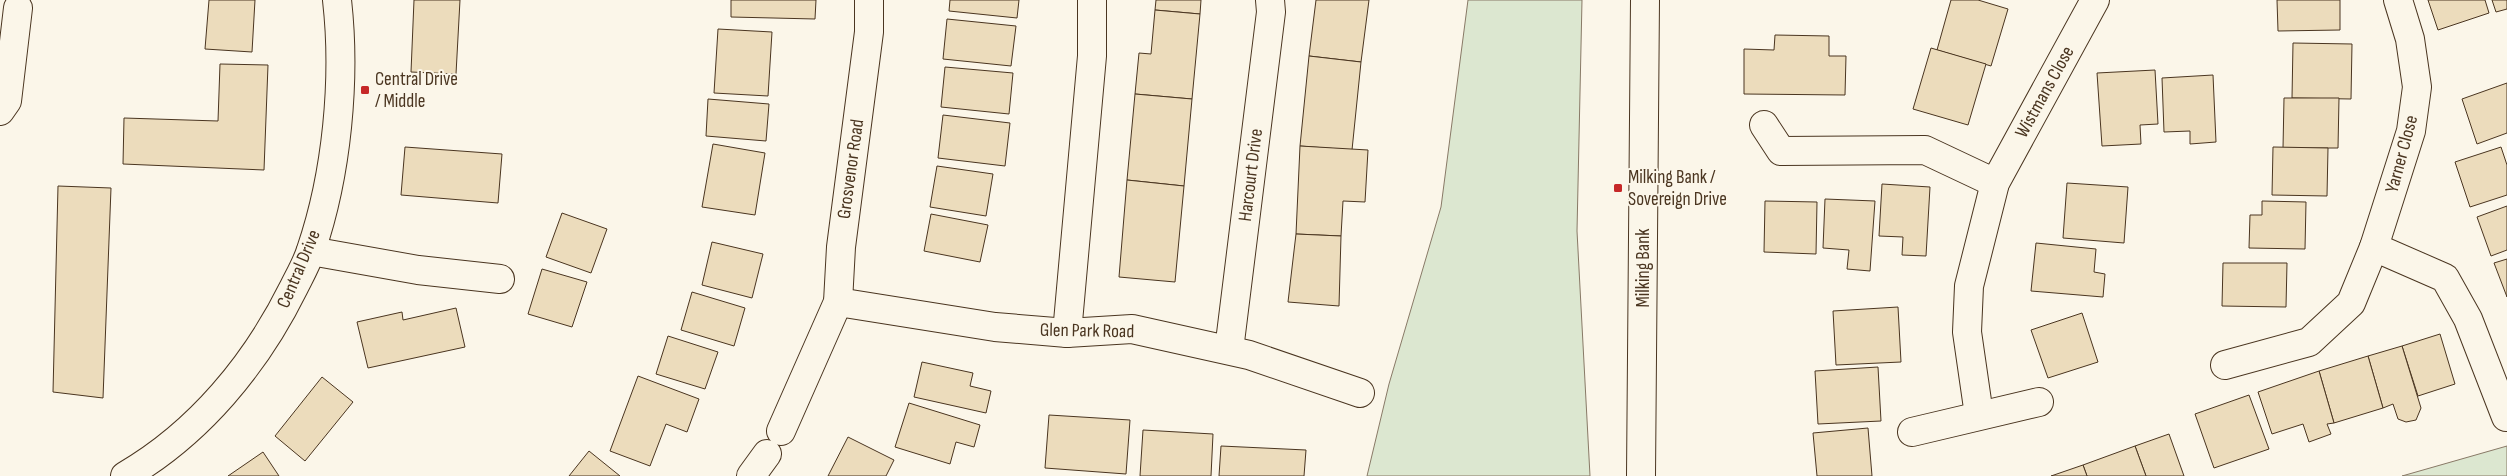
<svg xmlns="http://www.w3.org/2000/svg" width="2507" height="476" font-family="'Sofia Sans Condensed',sans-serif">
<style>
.green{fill:#dce7d0;stroke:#887966}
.building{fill:#ecdcbc;stroke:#4a3520}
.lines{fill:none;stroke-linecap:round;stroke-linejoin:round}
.minor-casing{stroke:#4a3520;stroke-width:30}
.minor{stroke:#fbf6e9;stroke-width:28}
.poi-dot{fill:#c62828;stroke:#fbf6e9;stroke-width:2}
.labels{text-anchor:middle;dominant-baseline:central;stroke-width:4;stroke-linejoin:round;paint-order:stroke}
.poi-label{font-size:19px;fill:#4a3520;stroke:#fbf6e9;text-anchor:start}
.street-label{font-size:19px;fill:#4a3520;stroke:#fbf6e9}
</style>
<rect width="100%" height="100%" fill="#fbf6e9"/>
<g class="green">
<polygon points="1468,0 1582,0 1577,231 1590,476 1367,476 1389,384 1441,207"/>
<polygon points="2507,446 2507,476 2402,476"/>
</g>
<g class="building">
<polygon points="209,0 255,0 252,52 205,49"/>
<polygon points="414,0 460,0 456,74 411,72"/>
<polygon points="731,0 816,0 815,19 731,17"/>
<polygon points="950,0 1019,0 1017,18 949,11"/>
<polygon points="1156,0 1201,0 1200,14 1155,10"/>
<polygon points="1316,0 1369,0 1361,62 1309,56"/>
<polygon points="1951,0 1978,0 2008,9 1991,66 1937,50"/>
<polygon points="2277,0 2340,0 2340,30 2278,31"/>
<polygon points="2428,0 2485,0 2489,13 2438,30"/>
<polygon points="2492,0 2507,0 2507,9 2496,12"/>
<polygon points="1155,10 1200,14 1192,99 1135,94 1139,53 1151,54"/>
<polygon points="947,19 1016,26 1011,66 943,59"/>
<polygon points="718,29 772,32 768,96 714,93"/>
<polygon points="1775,35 1829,36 1829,56 1846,56 1845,95 1744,94 1744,49 1774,50"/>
<polygon points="2293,43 2352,44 2351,99 2292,98"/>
<polygon points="1931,48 1986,64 1968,125 1913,109"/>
<polygon points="1309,56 1361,62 1352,150 1300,146"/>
<polygon points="220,64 268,65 264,170 123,164 124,118 218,121"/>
<polygon points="945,67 1013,73 1009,114 941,107"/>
<polygon points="2155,70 2158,124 2140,125 2141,144 2102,146 2097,73"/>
<polygon points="2213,75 2216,142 2190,144 2190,131 2164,132 2162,78"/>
<polygon points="2507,83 2507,133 2477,144 2462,99"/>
<polygon points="1135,94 1192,99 1184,186 1127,180"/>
<polygon points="2284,98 2339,98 2338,148 2283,148"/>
<polygon points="708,99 769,104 766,141 706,136"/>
<polygon points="943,115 1010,123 1005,166 938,158"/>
<polygon points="713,144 765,153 755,215 702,207"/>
<polygon points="1300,146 1368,150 1365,202 1343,201 1341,236 1296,234"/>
<polygon points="405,147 502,154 498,203 401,195"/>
<polygon points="2273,147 2328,148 2327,196 2272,195"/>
<polygon points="2501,147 2507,165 2507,195 2470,207 2455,162"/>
<polygon points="937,166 993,174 986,216 930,207"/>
<polygon points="1127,180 1184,186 1175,282 1119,277"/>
<polygon points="2067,183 2128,187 2124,243 2063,238"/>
<polygon points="1882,184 1930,187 1926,256 1902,255 1903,237 1879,236"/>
<polygon points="58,186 111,188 103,398 53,392"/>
<polygon points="1825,199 1875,201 1870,271 1847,269 1849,250 1823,248"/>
<polygon points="1765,201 1817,202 1816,254 1764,252"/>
<polygon points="2262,201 2306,202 2305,249 2249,248 2250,215 2262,215"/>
<polygon points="2507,206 2507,250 2491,256 2477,217"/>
<polygon points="562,213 607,229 591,273 546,257"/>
<polygon points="931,214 988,225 980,262 924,251"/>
<polygon points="1296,234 1341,236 1339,306 1288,302"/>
<polygon points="712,242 763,254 752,298 702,285"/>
<polygon points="2036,243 2096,249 2094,272 2105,274 2103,297 2031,291"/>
<polygon points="2507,259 2507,297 2494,263"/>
<polygon points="2223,263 2287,263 2286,307 2222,306"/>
<polygon points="542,269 587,282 572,327 528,314"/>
<polygon points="692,292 745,308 734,346 681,330"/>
<polygon points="1898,307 1901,362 1836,365 1833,311"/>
<polygon points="456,308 465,347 368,368 357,322 402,312 403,320"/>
<polygon points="2082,313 2098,362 2048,378 2031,330"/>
<polygon points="2440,334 2455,384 2418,396 2402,346"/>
<polygon points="668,336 718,352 705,389 656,374"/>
<polygon points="2402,346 2421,408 2416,420 2406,422 2398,419 2393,404 2383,408 2368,356"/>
<polygon points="2368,356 2383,408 2334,423 2319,371"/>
<polygon points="922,362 973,373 970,386 991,391 986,413 914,397"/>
<polygon points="1878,367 1881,421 1818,424 1815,371"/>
<polygon points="2319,371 2334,423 2327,424 2331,434 2309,442 2303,424 2272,434 2258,392"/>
<polygon points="638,376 699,399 687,432 666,424 650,466 610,451"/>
<polygon points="322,377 353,402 305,461 275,436"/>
<polygon points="2249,395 2269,449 2214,468 2195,414"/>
<polygon points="909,403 980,425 974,447 956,442 950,464 895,447"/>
<polygon points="1049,415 1130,420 1126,474 1045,468"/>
<polygon points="1868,428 1872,476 1817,476 1813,433"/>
<polygon points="1143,430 1213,434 1211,476 1140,476"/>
<polygon points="2169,434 2184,476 2146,476 2135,446"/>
<polygon points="848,437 894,460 886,476 828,476"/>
<polygon points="1221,446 1306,450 1304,476 1219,476"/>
<polygon points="2135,446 2146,476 2087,476 2083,465"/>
<polygon points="589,451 620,476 569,476"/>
<polygon points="263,452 279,476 228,476"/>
<polygon points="2083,465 2087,476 2051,476"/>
</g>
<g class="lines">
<defs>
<g id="minor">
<polyline points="0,111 7,101 18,8"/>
<polyline points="1764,125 1781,151 1925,150 1995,183"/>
<polyline points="2374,247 2445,278 2468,319 2506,417"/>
<polyline points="311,251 418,270 500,279"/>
<polyline points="838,302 995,327 1067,333 1132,329 1249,355 1360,393"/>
<polyline points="1067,333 1092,56 1092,0"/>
<polyline points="1229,350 1271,12 1270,0"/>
<polyline points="2225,365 2309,342 2351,303 2374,247 2411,131 2417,87 2410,39 2398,0"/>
<polyline points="1979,415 1967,332 1969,286 1995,183 2095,0"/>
<polyline points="781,431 838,302 841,247 869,32 869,0"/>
<polyline points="1912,432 2039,402"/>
<path d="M125,476C199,433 256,364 294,287C300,275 307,263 311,250C337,174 346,79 337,0"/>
<polyline points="751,476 767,454"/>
<polyline points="1641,476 1645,0"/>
</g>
</defs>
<use href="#minor" class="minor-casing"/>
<use href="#minor" class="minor"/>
</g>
<g class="poi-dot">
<rect x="360" y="85" width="10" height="10" rx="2.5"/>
<rect x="1613" y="183" width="10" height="10" rx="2.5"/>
</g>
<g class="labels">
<g class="poi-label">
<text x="375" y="79">Central Drive<tspan x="375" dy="22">/ Middle</tspan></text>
<text x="1628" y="177">Milking Bank /<tspan x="1628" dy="22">Sovereign Drive</tspan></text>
</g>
<g class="street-label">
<text transform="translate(2045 92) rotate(-61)">Wistmans Close</text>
<text transform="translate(2402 154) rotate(-75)">Yarner Close</text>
<text transform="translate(851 169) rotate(-82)">Grosvenor Road</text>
<text transform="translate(1251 175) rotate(-83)">Harcourt Drive</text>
<text transform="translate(1643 268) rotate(-90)">Milking Bank</text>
<text transform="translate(299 269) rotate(-67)">Central Drive</text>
<text transform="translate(1087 331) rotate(1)">Glen Park Road</text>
</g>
</g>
</svg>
